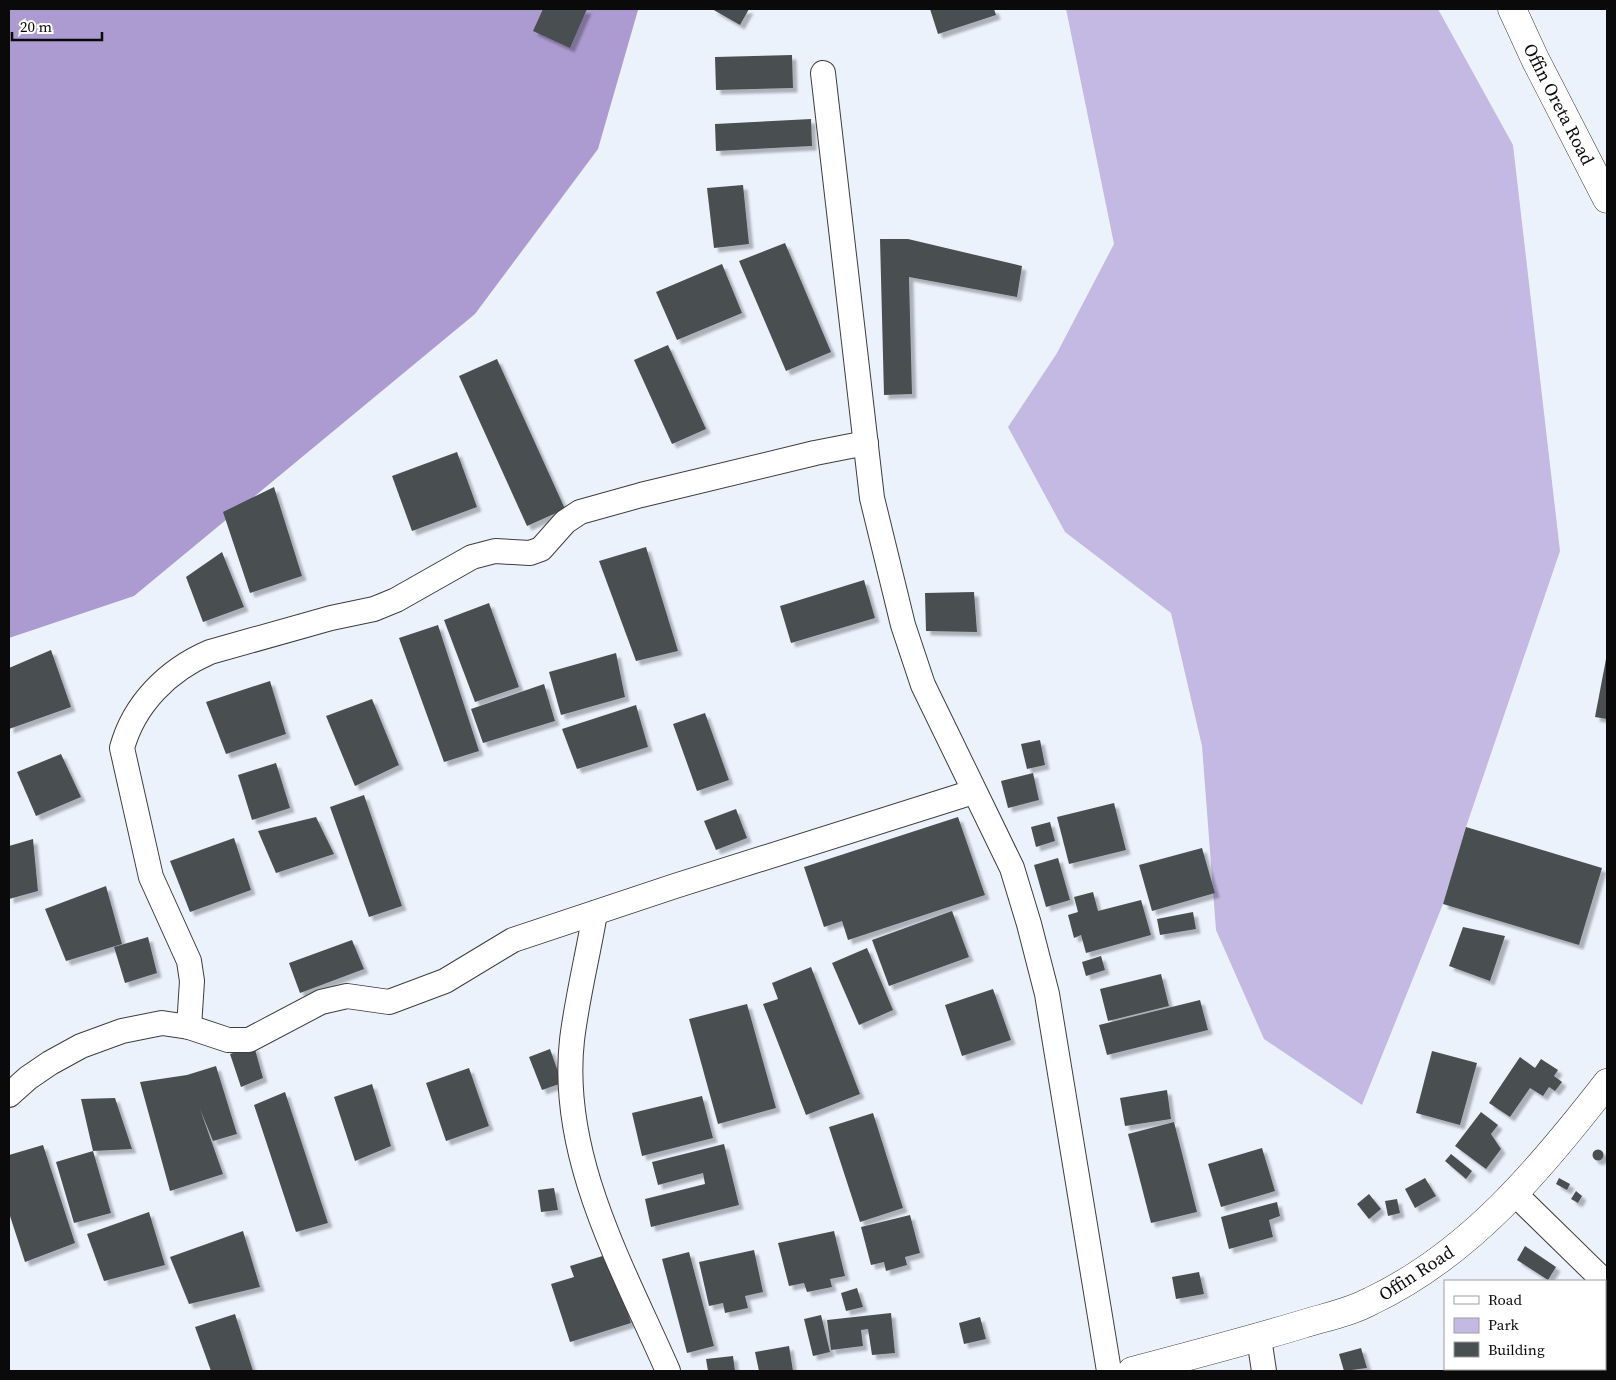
<svg xmlns="http://www.w3.org/2000/svg" width="1616" height="1380" font-family="'Source Serif 4',serif">
<style>
.green{fill:#c3b9e2}
.forest{fill:#ac9bd0}
.building{fill:#485051;filter:url(#shadow)}
.lines{fill:none;stroke-linecap:round;stroke-linejoin:round}
.minor-casing{stroke:#3d3d3d;stroke-width:26}
.tertiary-casing{stroke:#3d3d3d;stroke-width:29}
.minor{stroke:#fff;stroke-width:24}
.tertiary{stroke:#fff;stroke-width:28}
.labels{text-anchor:middle;dominant-baseline:central;stroke-width:5;stroke-linejoin:round;paint-order:stroke}
.street-label{font-size:18px;fill:#0a0a0a;stroke:#fff}
</style>
<defs>
<filter id="shadow"><feDropShadow dx="4.5" dy="4.5" stdDeviation="1" flood-color="#0004"/></filter>
</defs>
<rect width="100%" height="100%" fill="#ebf2fc"/>
<polygon class="green" points="1066,9 1438,9 1513,145 1560,551 1466,827 1443,904 1362,1105 1264,1039 1216,930 1202,746 1171,613 1065,532 1008,427 1057,353 1114,244"/>
<polygon class="forest" points="16,9 638,10 598,149 475,314 134,596 9,638 9,10"/>
<g class="building">
<polygon points="543,9 587,9 570,48 533,31"/>
<polygon points="712,9 749,9 740,25"/>
<polygon points="930,9 994,9 996,15 938,34"/>
<polygon points="792,55 793,88 716,90 715,57"/>
<polygon points="811,119 812,146 716,151 715,124"/>
<polygon points="743,185 749,244 714,248 707,188"/>
<polygon points="880,239 908,239 1022,266 1017,297 909,277 912,394 884,395"/>
<polygon points="785,243 831,352 786,371 739,261"/>
<polygon points="722,264 742,313 677,340 656,292"/>
<polygon points="668,345 706,429 672,444 634,360"/>
<polygon points="497,359 565,509 527,526 459,376"/>
<polygon points="457,452 477,507 412,531 392,476"/>
<polygon points="274,487 302,576 250,593 223,512"/>
<polygon points="646,547 678,651 636,661 599,561"/>
<polygon points="222,552 244,607 203,622 186,577"/>
<polygon points="864,580 875,618 791,643 780,606"/>
<polygon points="974,592 977,632 926,631 925,593"/>
<polygon points="489,603 519,687 475,702 444,620"/>
<polygon points="438,625 479,751 444,762 399,638"/>
<polygon points="51,650 71,707 9,729 9,668"/>
<polygon points="616,653 625,697 561,715 549,672"/>
<polygon points="1606,659 1607,659 1607,719 1595,717"/>
<polygon points="270,681 286,734 226,754 206,702"/>
<polygon points="544,684 555,721 483,743 471,709"/>
<polygon points="372,699 399,765 355,786 326,716"/>
<polygon points="636,705 648,747 577,769 562,729"/>
<polygon points="705,713 729,780 697,791 673,724"/>
<polygon points="1040,740 1045,765 1027,769 1021,744"/>
<polygon points="61,754 81,797 36,816 17,772"/>
<polygon points="276,763 290,808 252,820 238,775"/>
<polygon points="1033,773 1039,800 1008,808 1001,781"/>
<polygon points="364,795 402,906 369,917 330,807"/>
<polygon points="1114,803 1126,850 1069,864 1057,817"/>
<polygon points="736,809 747,838 716,850 704,821"/>
<polygon points="316,817 334,854 276,873 258,831"/>
<polygon points="958,817 985,895 848,940 842,921 824,927 804,867"/>
<polygon points="1050,822 1055,841 1036,847 1031,827"/>
<polygon points="1466,827 1602,868 1579,945 1443,904"/>
<polygon points="234,838 251,890 190,912 170,861"/>
<polygon points="33,839 38,891 9,899 9,846"/>
<polygon points="1202,848 1215,893 1152,911 1139,865"/>
<polygon points="1058,858 1070,900 1046,907 1034,865"/>
<polygon points="106,886 122,944 66,961 45,909"/>
<polygon points="1093,892 1098,911 1141,900 1151,935 1086,953 1081,935 1074,938 1068,915 1078,912 1074,897"/>
<polygon points="952,911 969,957 889,986 872,940"/>
<polygon points="1193,912 1196,929 1160,935 1157,919"/>
<polygon points="1463,927 1505,936 1490,981 1449,966"/>
<polygon points="148,937 157,973 125,983 114,947"/>
<polygon points="352,940 364,969 300,993 289,963"/>
<polygon points="867,948 893,1010 859,1025 832,963"/>
<polygon points="1101,956 1105,970 1086,976 1082,962"/>
<polygon points="811,967 860,1094 806,1115 763,1004 778,999 772,983"/>
<polygon points="1161,974 1169,1006 1108,1021 1100,989"/>
<polygon points="993,989 1011,1040 962,1056 945,1005"/>
<polygon points="1200,1000 1208,1030 1107,1055 1099,1025"/>
<polygon points="747,1004 776,1108 718,1124 689,1019"/>
<polygon points="254,1046 263,1078 241,1087 230,1054"/>
<polygon points="550,1049 562,1083 542,1090 529,1057"/>
<polygon points="1432,1051 1477,1063 1460,1125 1416,1113"/>
<polygon points="1520,1057 1535,1068 1541,1059 1558,1070 1554,1076 1562,1082 1555,1091 1549,1087 1543,1096 1530,1088 1510,1117 1489,1103"/>
<polygon points="216,1066 237,1134 213,1141 200,1109 223,1174 170,1191 140,1082 187,1075"/>
<polygon points="469,1068 489,1126 446,1141 426,1083"/>
<polygon points="372,1084 391,1146 355,1161 334,1097"/>
<polygon points="1167,1090 1171,1119 1125,1126 1120,1098"/>
<polygon points="285,1092 328,1223 296,1232 254,1105"/>
<polygon points="702,1096 713,1138 642,1156 632,1113"/>
<polygon points="115,1098 132,1149 93,1151 111,1213 74,1223 56,1162 93,1151 81,1099"/>
<polygon points="1481,1112 1498,1125 1491,1134 1501,1149 1486,1169 1455,1146"/>
<polygon points="873,1113 903,1208 860,1222 829,1127"/>
<polygon points="1174,1122 1197,1212 1151,1223 1128,1134"/>
<polygon points="724,1144 739,1205 651,1227 645,1199 705,1184 703,1173 658,1185 652,1162"/>
<polygon points="43,1145 75,1243 25,1262 9,1213 9,1155"/>
<polygon points="1262,1148 1275,1191 1221,1207 1208,1164"/>
<circle cx="1598" cy="1155" r="5.5"/>
<polygon points="1451,1154 1472,1171 1466,1179 1445,1161"/>
<polygon points="1425,1178 1436,1196 1415,1208 1405,1189"/>
<polygon points="1559,1178 1570,1184 1567,1190 1556,1184"/>
<polygon points="554,1188 558,1210 541,1212 538,1190"/>
<polygon points="1576,1191 1582,1196 1578,1203 1571,1199"/>
<polygon points="1369,1194 1381,1209 1369,1219 1357,1204"/>
<polygon points="1397,1199 1400,1213 1388,1216 1385,1201"/>
<polygon points="1277,1202 1280,1216 1269,1220 1273,1237 1229,1249 1221,1217"/>
<polygon points="149,1212 165,1265 104,1281 87,1234"/>
<polygon points="910,1215 920,1253 905,1257 907,1265 886,1271 884,1262 871,1265 861,1227"/>
<polygon points="243,1231 260,1287 189,1304 170,1257"/>
<polygon points="834,1231 845,1276 830,1279 832,1287 807,1292 804,1283 789,1286 778,1243"/>
<polygon points="1525,1246 1556,1267 1548,1280 1517,1260"/>
<polygon points="754,1250 763,1292 745,1296 748,1308 725,1313 723,1303 709,1306 699,1262"/>
<polygon points="689,1252 714,1346 687,1353 662,1259"/>
<polygon points="609,1254 631,1323 570,1342 551,1284 574,1277 570,1266"/>
<polygon points="1199,1272 1204,1294 1176,1299 1172,1277"/>
<polygon points="857,1288 863,1307 846,1311 841,1293"/>
<polygon points="891,1313 895,1353 872,1355 868,1329 861,1330 863,1346 831,1350 827,1320"/>
<polygon points="235,1314 253,1371 211,1371 195,1327"/>
<polygon points="821,1315 830,1352 813,1356 804,1319"/>
<polygon points="980,1317 986,1339 964,1344 959,1323"/>
<polygon points="789,1346 793,1371 759,1371 755,1352"/>
<polygon points="1361,1348 1367,1368 1344,1371 1339,1354"/>
<polygon points="733,1356 735,1371 708,1371 706,1359"/>
<polygon points="1483,1369 1534,1369 1536,1371 1479,1371"/>
<polygon points="1571,1369 1605,1369 1607,1371 1574,1371"/>
</g>
<g class="lines">
<defs>
<g id="minor">
<polyline points="823,73 872,498 903,625 923,685 1012,868 1029,924 1047,994 1109,1371"/>
<path d="M595,913C588,955 577,998 572,1040C559,1157 623,1268 668,1371"/>
<path d="M189,1027L192,981L189,961L151,877L122,748C134,704 168,670 210,652L331,618L374,609L396,600L472,557L495,551L530,553L541,549L565,522L580,512L641,495L815,453L866,443"/>
<polyline points="9,1095 28,1078 50,1063 81,1046 122,1031 162,1023 189,1027 228,1040 249,1040 321,1002 347,996 389,1002 445,981 513,940 675,886 973,792"/>
<polyline points="1514,1193 1604,1281"/>
<polyline points="1259,1338 1264,1371"/>
</g>
<g id="tertiary">
<polyline points="1512,9 1535,59 1607,199"/>
<path d="M1132,1371C1189,1356 1247,1341 1303,1324C1326,1317 1351,1312 1371,1301C1470,1254 1541,1168 1607,1083"/>
</g>
</defs>
<use href="#minor" class="minor-casing"/>
<use href="#tertiary" class="tertiary-casing"/>
<use href="#minor" class="minor"/>
<use href="#tertiary" class="tertiary"/>
</g>
<g class="labels">
<g class="street-label">
<text transform="translate(1559 104) rotate(63)">Offin Oreta Road</text>
<text transform="translate(1416 1273) rotate(-33)">Offin Road</text>
</g>
</g>
<rect width="1616" height="1380" fill="none" stroke="#0a0a0a" stroke-width="20"/>
<rect x="1444" y="1280" width="162" height="90" fill="#ffffff" stroke="#9d9d9d"/>
<rect x="1454" y="1296" width="25" height="8" fill="#ffffff" stroke="#9d9d9d"/>
<text x="1488" y="1305" font-size="15" fill="#0a0a0a">Road</text>
<rect x="1454" y="1318" width="25" height="15" fill="#c3b9e2" stroke="#9d9d9d"/>
<text x="1488" y="1330" font-size="15" fill="#0a0a0a">Park</text>
<rect x="1454" y="1342" width="25" height="15" fill="#485051" stroke="#9d9d9d"/>
<text x="1488" y="1355" font-size="15" fill="#0a0a0a">Building</text>
<path d="M12 32v8h90v-8" fill="none" stroke="#0a0a0a" stroke-width="2.5"/>
<text x="20" y="32" font-size="15" fill="#0a0a0a" stroke="#ffffff" stroke-width="4" paint-order="stroke">20 m</text>
</svg>
